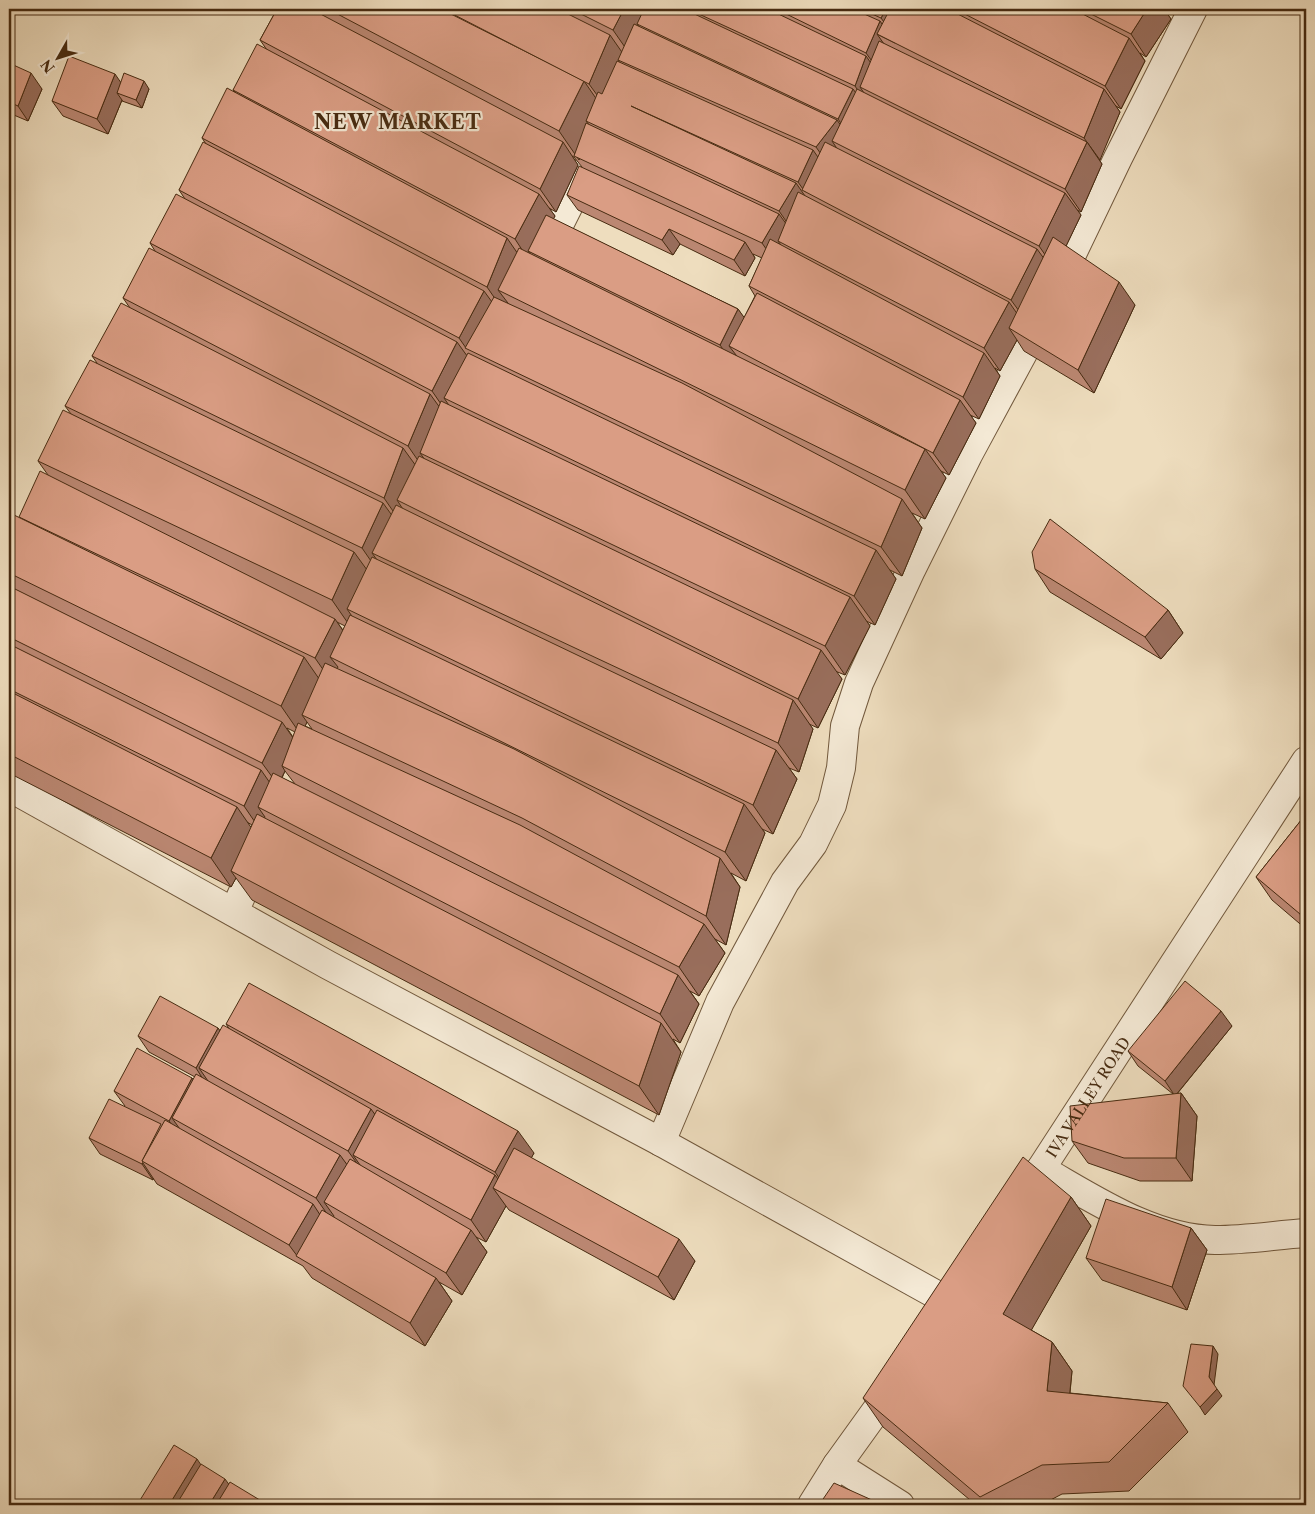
<svg xmlns="http://www.w3.org/2000/svg" width="1315" height="1514" font-family="'Libre Caslon Text',serif">
<style>
.lines{fill:none;stroke-linecap:round;stroke-linejoin:round}
.minor-casing{stroke:#71583c;stroke-width:30}
.minor{stroke:#f4e9d5;stroke-width:28}
.wall{fill:#bb8772;stroke:#472b11;fill-rule:evenodd}
.shaded-wall{fill:#996e5c;stroke:#472b11}
.building{fill:#da9d84;stroke:#472b11}
.labels{text-anchor:middle;dominant-baseline:central;stroke-width:4.5;stroke-linejoin:round;paint-order:stroke}
.street-label{font-size:15px;fill:#472b11;stroke:#f4e9d5}
.district-label{font-size:20px;font-weight:bold;letter-spacing:1px;fill:#472b11;stroke:#f4e9d5}
</style>
<rect width="100%" height="100%" fill="#eeddbe"/>
<filter id="stains"><feTurbulence type="fractalNoise" baseFrequency=".004" numOctaves="4"/><feColorMatrix values="0 0 0 0 .2 0 0 0 0 .09 0 0 0 0 .02 0 0 0 .5 -.17"/></filter>
<radialGradient id="worn" r=".72"><stop offset=".6" stop-color="#630" stop-opacity="0"/><stop offset="1" stop-color="#630" stop-opacity=".3"/></radialGradient>
<g class="lines">
<defs>
<g id="minor">
<polyline points="544,255 587,169"/>
<polyline points="9,787 328,965 661,1142 953,1304"/>
<polyline points="234,912 260,854"/>
<polyline points="661,1142 720,1002 785,882 813,844 832,805 841,768 845,726 859,683 911,570 968,455 1036,329 1118,158 1193,9"/>
<path d="M1041,1169C1094,1199 1152,1239 1215,1240C1245,1240 1276,1235 1306,1233"/>
<path id="s1" d="M1020,1201L1306,761"/>
<polyline points="837,1465 900,1505"/>
<polyline points="812,1505 837,1465 896,1383"/>
</g>
</defs>
<use href="#minor" class="minor-casing"/>
<use href="#minor" class="minor"/>
</g>
<g class="wall">
<path d="M277,9H1172L1169,15H1168L1171,19L1146,57L1140,53L1145,61L1121,109L1116,106L1120,112L1099,160L1102,164L1081,212L1077,210L1081,215L1066,246L1135,305L1094,393L1024,351L1017,340L1000,371L995,368L1000,376L979,419L970,415L976,423L949,475L941,471L946,478L925,519L912,513L922,528L902,576L890,570L896,579L875,625L866,621L870,626L845,675L835,671L842,679L818,728L809,724L813,729L799,772L789,768L797,779L773,834L762,829L765,833L746,881L731,873L740,887L726,945L715,939L725,953L699,996L690,991L699,1004L680,1043L673,1039L681,1052L659,1115L252,900L236,878L231,887L9,773V526L20,518L48,475L38,461L71,414L65,406L97,363L92,356L130,308L123,298L155,251L150,243L185,199L179,190L206,144L202,138L235,92L233,90L267,50L260,40ZM572,156L574,157L582,167L567,195L578,210L673,255L680,244L745,276L755,258L753,254L762,258L749,286L755,296L744,318L738,309L553,219L555,216L549,208L556,212L578,165ZM337,622L345,626L343,630ZM307,722L312,729L305,726ZM287,728L295,732L293,737ZM285,771L295,784L282,778ZM247,822L252,825L251,828Z"/>
<polygon points="9,63 42,89 28,121 9,113"/>
<polygon points="121,83 149,89 142,108 122,101 122,100 108,134 63,116 52,101"/>
<polygon points="1035,569 1168,610 1183,633 1161,659 1050,592"/>
<polygon points="1306,814 1306,929 1272,900 1256,877"/>
<polygon points="226,1024 534,1153 531,1158 695,1261 674,1300 509,1210 506,1206 486,1242 476,1237 487,1252 462,1295 439,1282 452,1301 425,1346 312,1278 303,1266 157,1184 153,1178 153,1180 100,1154 89,1138 125,1106 114,1091 192,1078 194,1080 195,1077 149,1052 138,1036 218,1028 220,1031 230,1030"/>
<polygon points="1232,1026 1177,1094 1181,1093 1197,1116 1192,1181 1140,1181 1088,1163 1072,1141 1173,1094 1138,1066 1128,1051"/>
<polygon points="1071,1197 1091,1226 1031,1330 1052,1342 1072,1371 1070,1393 1168,1403 1188,1432 1129,1491 1062,1494 1041,1505 976,1505 883,1427 863,1398"/>
<polygon points="1191,1228 1207,1250 1187,1310 1102,1280 1086,1258"/>
</g>
<g class="shaded-wall">
<polygon points="624,9 652,9 637,24 641,29 629,53 613,30"/>
<polygon points="886,9 913,9 897,40 881,18"/>
<polygon points="1147,9 1164,9 1171,19 1146,57 1131,34"/>
<polygon points="1164,9 1172,9 1169,15"/>
<polygon points="880,21 895,43 877,34 891,54 882,75 866,53"/>
<polygon points="610,35 626,58 618,60 622,66 605,106 589,84"/>
<polygon points="1129,38 1145,61 1121,109 1105,86"/>
<polygon points="866,56 882,79 860,87 872,105 870,109 855,86"/>
<polygon points="31,73 42,89 28,121 18,106"/>
<polygon points="115,74 126,90 117,93 122,100 108,134 97,119"/>
<polygon points="144,81 149,89 142,108 136,100"/>
<polygon points="584,81 604,110 586,121 594,131 579,160 559,131"/>
<polygon points="853,89 869,111 853,141 838,119"/>
<polygon points="1104,89 1120,112 1100,160 1084,138"/>
<polygon points="837,120 853,143 832,141 842,156 832,170 816,147"/>
<polygon points="563,142 578,165 556,212 540,189"/>
<polygon points="1087,142 1102,164 1081,212 1065,189"/>
<polygon points="813,150 829,173 805,192 798,182"/>
<polygon points="796,183 812,206 795,234 779,211"/>
<polygon points="1065,193 1081,215 1055,269 1039,246"/>
<polygon points="539,194 555,216 535,254 528,251 533,258 530,262 515,239"/>
<polygon points="779,214 795,236 778,241 786,252 778,266 762,243"/>
<polygon points="669,229 680,244 673,255 662,240"/>
<polygon points="507,238 527,267 498,290 511,307 507,316 487,287"/>
<polygon points="745,242 755,258 745,276 734,260"/>
<polygon points="1037,249 1053,271 1027,322 1011,300"/>
<polygon points="1119,282 1135,305 1094,393 1078,370"/>
<polygon points="484,291 505,320 466,348 459,338"/>
<polygon points="1009,302 1025,325 1009,328 1017,340 1000,371 984,348"/>
<polygon points="738,309 754,331 729,346 740,360 736,368 720,345"/>
<polygon points="457,342 478,371 444,398 455,414 452,420 432,391"/>
<polygon points="984,353 1000,376 979,419 963,397"/>
<polygon points="430,394 451,423 420,453 431,468 428,475 408,446"/>
<polygon points="960,400 976,423 949,475 933,453"/>
<polygon points="403,448 424,477 397,500 408,517 404,527 384,498"/>
<polygon points="925,449 946,478 925,519 905,490"/>
<polygon points="902,499 922,528 902,576 881,547"/>
<polygon points="383,503 404,532 372,553 385,571 382,577 362,548"/>
<polygon points="876,550 896,579 875,625 854,596"/>
<polygon points="354,552 375,581 347,609 356,622 352,629 332,600"/>
<polygon points="850,597 870,626 845,675 825,646"/>
<polygon points="1168,610 1183,633 1161,659 1145,637"/>
<polygon points="335,619 350,641 330,657 338,667 331,681 315,658"/>
<polygon points="821,650 842,679 818,728 798,699"/>
<polygon points="304,657 324,686 302,715 307,722 301,735 281,706"/>
<polygon points="793,700 813,729 799,772 778,743"/>
<polygon points="282,722 298,745 282,766 285,771 278,785 262,763"/>
<polygon points="776,750 797,779 773,834 753,805"/>
<polygon points="261,770 277,793 258,807 265,817 259,828 244,806"/>
<polygon points="744,804 765,833 746,881 725,852"/>
<polygon points="237,807 257,836 231,871 236,878 231,887 211,858"/>
<polygon points="720,858 740,887 726,945 706,916"/>
<polygon points="1306,906 1306,923 1300,914"/>
<polygon points="704,924 725,953 699,996 679,967"/>
<polygon points="678,975 699,1004 680,1043 660,1014"/>
<polygon points="1221,1011 1232,1026 1175,1096 1165,1081"/>
<polygon points="661,1023 681,1052 659,1115 639,1086"/>
<polygon points="218,1028 228,1043 199,1068 208,1081 206,1084 196,1068"/>
<polygon points="192,1078 203,1093 172,1118 182,1132 180,1136 169,1121"/>
<polygon points="1181,1093 1197,1116 1192,1181 1176,1158"/>
<polygon points="371,1109 387,1131 353,1155 365,1172 364,1173 348,1151"/>
<polygon points="518,1131 534,1153 511,1195 495,1172"/>
<polygon points="340,1155 356,1177 324,1202 334,1216 332,1221 316,1198"/>
<polygon points="143,1163 153,1178 153,1180 142,1164"/>
<polygon points="495,1175 511,1197 493,1188 506,1206 486,1242 471,1220"/>
<polygon points="1071,1197 1091,1226 1024,1343 1003,1314"/>
<polygon points="313,1204 328,1227 298,1257 289,1245"/>
<polygon points="1191,1228 1207,1250 1187,1310 1172,1287"/>
<polygon points="471,1230 487,1252 462,1295 446,1273"/>
<polygon points="679,1239 695,1261 674,1300 658,1277"/>
<polygon points="436,1278 452,1301 425,1346 410,1323"/>
<polygon points="1052,1342 1072,1371 1067,1420 1047,1391"/>
<polygon points="1213,1346 1218,1354 1214,1385 1209,1377"/>
<polygon points="1217,1389 1222,1396 1205,1415 1200,1407"/>
<polygon points="197,1459 208,1475 189,1505 169,1505"/>
<polygon points="225,1479 236,1494 229,1505 209,1505"/>
</g>
<g class="building">
<polygon points="277,9 311,9 563,142 540,189 260,40"/>
<polygon points="328,9 441,9 584,81 559,131"/>
<polygon points="443,9 558,9 610,35 589,84"/>
<polygon points="571,9 624,9 613,30"/>
<polygon points="644,9 684,9 853,89 838,119 637,24"/>
<polygon points="688,9 768,9 866,56 855,86"/>
<polygon points="776,9 853,9 880,21 866,53"/>
<polygon points="861,9 886,9 881,18"/>
<polygon points="890,9 948,9 1104,89 1084,138 877,34"/>
<polygon points="955,9 1073,9 1129,38 1105,86"/>
<polygon points="1081,9 1147,9 1131,34"/>
<polygon points="634,24 837,120 816,147 618,60"/>
<polygon points="879,41 1087,142 1065,189 860,87"/>
<polygon points="257,44 539,194 515,239 233,90"/>
<polygon points="69,56 115,74 97,119 52,101"/>
<polygon points="617,61 813,150 798,182 631,106 796,183 779,211 586,121 598,92 602,94"/>
<polygon points="9,63 31,73 18,106 9,102"/>
<polygon points="124,73 144,81 136,100 117,93"/>
<polygon points="227,88 507,238 487,287 202,138"/>
<polygon points="857,89 1065,193 1039,246 832,141"/>
<polygon points="586,123 779,214 762,243 574,156"/>
<polygon points="203,142 484,291 459,338 179,190"/>
<polygon points="825,142 1037,249 1011,300 802,190"/>
<polygon points="579,166 745,242 734,260 669,229 662,240 567,195"/>
<polygon points="798,192 1009,302 984,348 778,241"/>
<polygon points="176,194 457,342 432,391 150,243"/>
<polygon points="546,215 738,309 720,345 528,251"/>
<polygon points="1053,237 1119,282 1078,370 1009,328"/>
<polygon points="770,239 984,353 963,397 749,286"/>
<polygon points="149,248 430,394 408,446 123,298"/>
<polygon points="519,248 925,449 905,490 498,290"/>
<polygon points="757,293 960,400 933,453 729,346"/>
<polygon points="494,297 682,383 902,499 881,547 465,348"/>
<polygon points="121,303 403,448 384,498 92,356"/>
<polygon points="468,353 876,550 854,596 444,398"/>
<polygon points="90,360 383,503 362,548 65,406"/>
<polygon points="441,401 850,597 825,646 420,453"/>
<polygon points="63,410 354,552 332,600 38,461"/>
<polygon points="419,456 821,650 798,699 397,500"/>
<polygon points="40,471 335,619 315,658 19,517"/>
<polygon points="396,505 793,700 778,743 372,553"/>
<polygon points="14,515 304,657 281,706 9,573 9,526"/>
<polygon points="1050,519 1168,610 1145,637 1035,569 1032,552"/>
<polygon points="372,557 776,750 753,805 347,609"/>
<polygon points="9,586 282,722 262,763 9,637"/>
<polygon points="350,615 744,804 725,852 330,657"/>
<polygon points="9,644 261,770 244,806 9,689"/>
<polygon points="325,663 514,749 720,858 706,916 522,818 302,715"/>
<polygon points="9,691 237,807 211,858 9,754"/>
<polygon points="298,723 520,825 704,924 679,967 282,766"/>
<polygon points="273,773 678,975 660,1014 258,807"/>
<polygon points="257,814 661,1023 639,1086 231,871"/>
<polygon points="1306,814 1306,906 1300,914 1256,877"/>
<polygon points="1185,981 1221,1011 1165,1081 1128,1051"/>
<polygon points="249,983 518,1131 495,1172 226,1024"/>
<polygon points="160,996 218,1028 196,1068 138,1036"/>
<polygon points="223,1025 371,1109 348,1151 199,1068"/>
<polygon points="137,1048 192,1078 169,1121 114,1091"/>
<polygon points="196,1074 340,1155 316,1198 172,1118"/>
<polygon points="1181,1093 1176,1158 1124,1158 1072,1141 1070,1106"/>
<polygon points="109,1099 161,1124 142,1161 143,1162 142,1164 89,1138"/>
<polygon points="377,1110 495,1175 471,1220 353,1155"/>
<polygon points="165,1120 313,1204 289,1245 142,1161"/>
<polygon points="514,1148 679,1239 658,1277 493,1188"/>
<polygon points="1023,1157 1071,1197 1003,1314 1052,1342 1047,1391 1168,1403 1109,1462 1042,1465 980,1497 863,1398"/>
<polygon points="350,1159 471,1230 446,1273 324,1202"/>
<polygon points="1106,1199 1191,1228 1172,1287 1086,1258"/>
<polygon points="322,1210 436,1278 410,1323 296,1256"/>
<polygon points="1191,1344 1213,1346 1209,1377 1217,1389 1200,1407 1183,1386"/>
<polygon points="174,1445 197,1459 169,1505 137,1505"/>
<polygon points="201,1464 225,1479 209,1505 176,1505"/>
<polygon points="230,1482 268,1505 216,1505"/>
<polygon points="834,1483 883,1505 819,1505"/>
</g>
<g class="labels">
<g class="street-label">
<text stroke="none"><textPath href="#s1" startOffset="124">IVA VALLEY ROAD</textPath></text>
</g>
<g class="district-label">
<text x="398" y="122">NEW MARKET</text>
</g>
</g>
<rect width="1315" height="1514" fill="none" stroke="#eeddbe" stroke-width="30"/>
<rect x="10" y="10" width="1295" height="1494" fill="none" stroke="#472b11" stroke-width="2.5"/>
<rect x="15" y="15" width="1285" height="1484" fill="none" stroke="#472b11"/>
<g transform="translate(58 58) rotate(231)" stroke="#f4e9d5" stroke-width="4" paint-order="stroke">
<path d="M0-4L9 19L0 12L-9 19Z" fill="#472b11"/>
<text y="-8" font-size="14" font-weight="bold" text-anchor="middle" fill="#472b11">N</text>
</g>
<rect width="100%" height="100%" filter="url(#stains)"/>
<rect width="100%" height="100%" fill="url(#worn)"/>
</svg>
